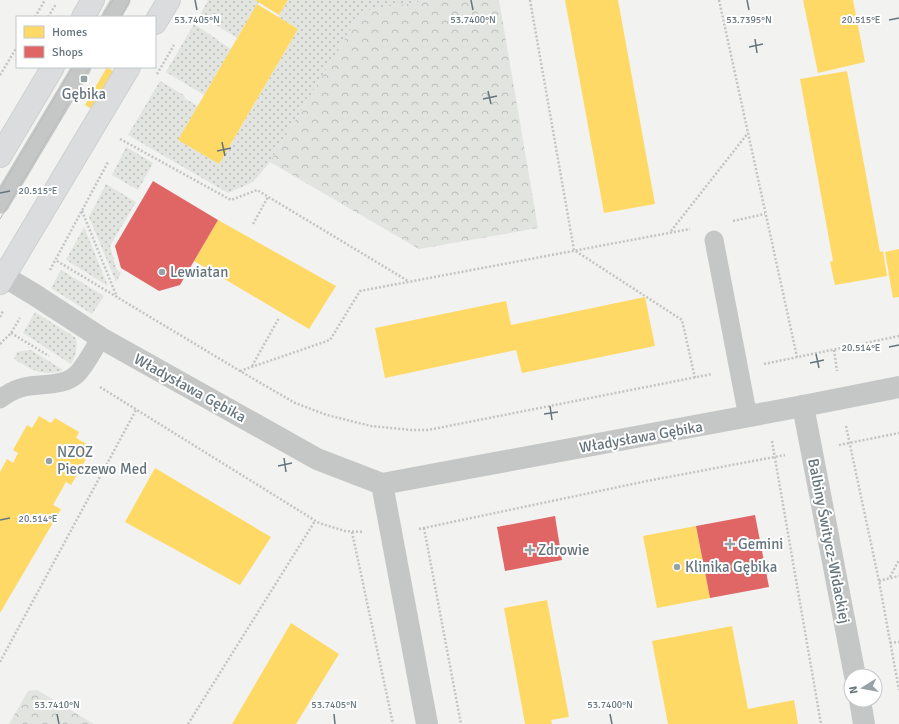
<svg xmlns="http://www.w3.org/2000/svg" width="899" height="724" font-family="Signika,sans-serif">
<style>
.grass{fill:url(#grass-dots)}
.park{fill:url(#park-crowns)}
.homes{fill:#ffd966}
.shops{fill:#e06666}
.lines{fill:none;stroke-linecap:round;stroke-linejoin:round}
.secondary-casing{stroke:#cecfcf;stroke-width:24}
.path{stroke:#c3c4c4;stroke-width:2.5;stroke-dasharray:2 2;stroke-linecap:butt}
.lane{stroke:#c5c6c6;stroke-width:19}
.street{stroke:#c5c6c6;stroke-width:22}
.secondary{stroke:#dbdcdd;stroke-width:22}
.tram{stroke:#bcbcbd;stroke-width:1}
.ticks{fill:none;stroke:#66757d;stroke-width:1.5}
.poi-dot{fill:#97a1a6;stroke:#fff;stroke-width:1.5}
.labels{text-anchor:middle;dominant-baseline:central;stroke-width:4;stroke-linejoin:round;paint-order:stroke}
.poi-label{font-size:15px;fill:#66757d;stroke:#fff;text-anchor:start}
.street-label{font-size:15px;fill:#66757d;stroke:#fff}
.ticks-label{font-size:10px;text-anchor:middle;fill:#66757d;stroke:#fff;stroke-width:4;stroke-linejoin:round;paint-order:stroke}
</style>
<defs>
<pattern id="grass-dots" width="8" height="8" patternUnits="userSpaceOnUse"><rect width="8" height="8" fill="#e1e4df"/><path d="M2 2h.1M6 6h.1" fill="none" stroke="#babdba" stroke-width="1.8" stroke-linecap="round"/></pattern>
<pattern id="park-crowns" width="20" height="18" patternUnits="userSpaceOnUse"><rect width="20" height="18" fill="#e1e4df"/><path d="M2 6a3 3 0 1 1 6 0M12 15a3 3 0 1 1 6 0" fill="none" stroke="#babdba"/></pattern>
</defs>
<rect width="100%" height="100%" fill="#f2f2f1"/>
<g class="grass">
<polygon points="208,0 255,0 259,2 237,38 200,15"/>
<polygon points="288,0 430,0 362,11 270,162 253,182 228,193 128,135 160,81 185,96 184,98 198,106 178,140 219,164 298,29 278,17"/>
<polygon points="194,24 218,40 218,41 231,49 204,95 166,72"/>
<polygon points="126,147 153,163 138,190 112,175"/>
<polygon points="106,184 136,202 110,246 117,270 121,273 116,282 89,217"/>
<polygon points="84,227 108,286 66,260"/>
<polygon points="61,270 104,296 92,314 51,288"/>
<path d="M35,312L76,338C78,347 76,355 71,364L23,333Z"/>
<path d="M31,350L63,370C42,378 31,369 14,359L17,352Z"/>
</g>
<g class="park">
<polygon points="430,0 499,0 538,228 419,249 270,162 362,11"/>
<polygon points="37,690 94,724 9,724 28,691"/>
</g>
<g class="homes">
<polygon points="255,0 288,0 279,15"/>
<polygon points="565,0 618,0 655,204 604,213"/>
<polygon points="803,0 853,0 865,62 818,73"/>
<polygon points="257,4 298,29 219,164 178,140"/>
<polygon points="107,67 116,73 93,110 85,105"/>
<polygon points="847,71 880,252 883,251 887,276 835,285 830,262 833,261 800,79"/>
<polygon points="218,220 336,286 309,329 194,261"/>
<polygon points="899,249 899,297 893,298 885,252"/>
<polygon points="645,297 655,346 522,373 516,350 385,378 375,328 506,301 511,325"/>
<polygon points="39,416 51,423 55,418 79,432 76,438 87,444 81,455 86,459 71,485 66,482 53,505 61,509 0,613 0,472 7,459 13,463 18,453 13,450 27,425 32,428"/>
<polygon points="155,468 271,537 240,585 125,522"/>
<polygon points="696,526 710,598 657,608 643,536"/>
<polygon points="547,600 569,717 551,720 552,724 525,724 504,608"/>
<polygon points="291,623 339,654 296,724 232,724"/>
<polygon points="732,626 748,709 794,700 798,724 668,724 652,641"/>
</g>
<g class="shops">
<polygon points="153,181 218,220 180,285 159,291 121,268 115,246"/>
<polygon points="755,515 769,587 710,598 696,526"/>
<polygon points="555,516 562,560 505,571 497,527"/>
</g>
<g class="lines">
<defs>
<g id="secondary">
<polyline points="83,17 93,0"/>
<polyline points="155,23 169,0"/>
<polyline points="0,156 53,67"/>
<polyline points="0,283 129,67"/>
</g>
</defs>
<use href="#secondary" class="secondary-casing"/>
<g class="path">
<polyline points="530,0 574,250 682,320 695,378"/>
<polyline points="719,0 797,357"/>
<polyline points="35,17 45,0"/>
<polyline points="48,17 56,4"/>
<polyline points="157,74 174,45"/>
<polyline points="0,75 17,47"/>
<polyline points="120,139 231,200 257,190 408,281"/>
<polyline points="82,211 117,297"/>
<polyline points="733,221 765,214"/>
<polyline points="253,224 268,197"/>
<polyline points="671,231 748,133"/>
<polyline points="57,261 240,371 295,403 327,415 371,426 411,430 428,430 712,374"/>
<polyline points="50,270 108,162"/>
<polyline points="0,317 3,311"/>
<polyline points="11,333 49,356"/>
<polyline points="0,344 11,333 20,318"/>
<polyline points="834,350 837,371"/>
<polyline points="764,364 899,336"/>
<polyline points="252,366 279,318"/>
<polyline points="240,371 330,340 360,291 690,229"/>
<polyline points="100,387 319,523 345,531 363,532"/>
<polyline points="846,426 879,581 899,690"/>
<polyline points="772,441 821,724"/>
<polyline points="839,445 899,433"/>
<polyline points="424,528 461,724"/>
<polyline points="419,529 647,481 785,455"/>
<polyline points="352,532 393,724"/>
<polyline points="890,577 899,560"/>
<polyline points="879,581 899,576"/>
<polyline points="890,643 899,642"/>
<polyline points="0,662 136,410"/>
<polyline points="188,724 315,521"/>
</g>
<g class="lane">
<polyline points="111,17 121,0"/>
<polyline points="0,204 82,67"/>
<polyline points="714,240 748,417"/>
<path d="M0,399C8,393 15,389 24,387C42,383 64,387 77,374C86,365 94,348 101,338"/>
</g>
<g class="street">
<polyline points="0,274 35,295 101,338 317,459 382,484 803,406 899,387"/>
<polyline points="803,406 855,676"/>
<polyline points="382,484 427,724"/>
<polyline points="860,700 864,724"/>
</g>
<use href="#secondary" class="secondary"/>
<g class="tram">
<polyline points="103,17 113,0"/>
<polyline points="120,17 130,0"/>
<polyline points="0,190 73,67"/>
<polyline points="0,219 90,67"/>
</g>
</g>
<path class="ticks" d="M195,0L197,10M471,0L473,10M747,0L749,10M889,20L899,18M755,39L757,53M749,47L763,44M488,91L491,104M483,99L497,96M222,142L225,156M217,151L231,148M0,193L10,191M889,347L899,345M816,354L819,368M810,363L824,360M550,406L552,420M544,414L558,412M284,458L286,472M278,466L292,463M0,520L10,518M57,714L59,724M334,714L335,724M610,714L612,724"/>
<g class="poi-dot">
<rect x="80" y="75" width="8" height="8" rx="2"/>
<circle cx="162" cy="272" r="4"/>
<circle cx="49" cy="461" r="4"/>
<path d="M728 538h4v4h4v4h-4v4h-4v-4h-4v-4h4z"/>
<path d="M528 544h4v4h4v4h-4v4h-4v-4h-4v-4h4z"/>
<circle cx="677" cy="567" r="4"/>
</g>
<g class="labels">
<g class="poi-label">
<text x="84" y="94" text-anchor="middle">Gębika</text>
<text x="170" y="272">Lewiatan</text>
<text x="57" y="452">NZOZ<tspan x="57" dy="17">Pieczewo Med</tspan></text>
<text x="738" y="544">Gemini</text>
<text x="538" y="550">Zdrowie</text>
<text x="685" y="567">Klinika Gębika</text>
</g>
<g class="street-label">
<text transform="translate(190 388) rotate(29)">Władysława Gębika</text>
<text transform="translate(641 437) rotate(-10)">Władysława Gębika</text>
<text transform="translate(829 541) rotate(79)">Balbiny Świtycz-Widackiej</text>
</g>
</g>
<g class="ticks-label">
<text x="197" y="23">53.7405°N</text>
<text x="473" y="23">53.7400°N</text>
<text x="749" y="23">53.7395°N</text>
<text x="861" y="23">20.515°E</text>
<text x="38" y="194">20.515°E</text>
<text x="861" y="351">20.514°E</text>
<text x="38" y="522">20.514°E</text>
<text x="57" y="708">53.7410°N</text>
<text x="334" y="708">53.7405°N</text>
<text x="610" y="708">53.7400°N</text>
</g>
<rect x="16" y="16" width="140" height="52" fill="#ffffff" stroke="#c2c8cb"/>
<rect x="24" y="26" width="20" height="12" fill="#ffd966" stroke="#c2c8cb"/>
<text x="52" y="36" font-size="12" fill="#66757d">Homes</text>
<rect x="24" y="46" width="20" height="12" fill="#e06666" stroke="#c2c8cb"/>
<text x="52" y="56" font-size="12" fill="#66757d">Shops</text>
<g transform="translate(863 688) rotate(259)"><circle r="19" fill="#ffffff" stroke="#c2c8cb"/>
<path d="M0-3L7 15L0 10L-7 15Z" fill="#97a1a6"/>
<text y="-6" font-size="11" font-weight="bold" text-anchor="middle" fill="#66757d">N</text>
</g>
</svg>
